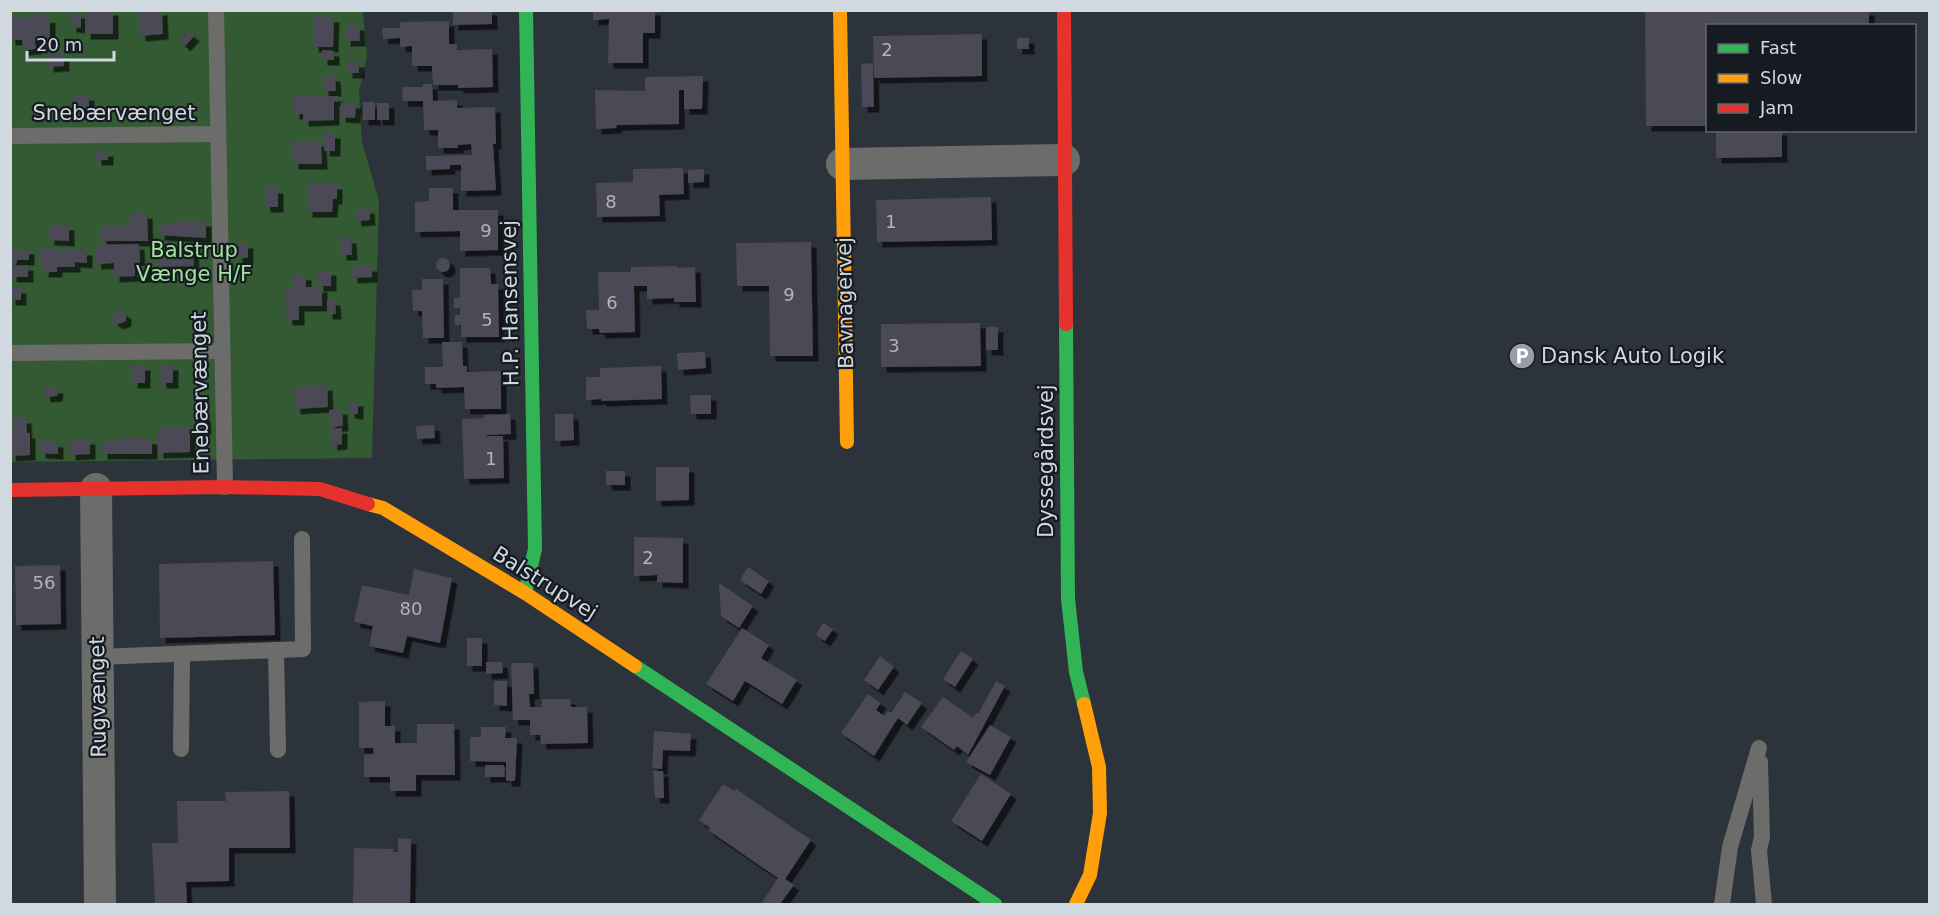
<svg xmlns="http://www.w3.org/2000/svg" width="1940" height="915" font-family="'DejaVu Sans',sans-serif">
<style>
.green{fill:#335a32}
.building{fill:#4b4856;filter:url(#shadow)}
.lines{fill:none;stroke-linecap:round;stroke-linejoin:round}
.lane{stroke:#6c6c6a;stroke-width:16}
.street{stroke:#6c6c6a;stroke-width:32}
.fast{stroke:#30b455;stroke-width:14}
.slow{stroke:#ff9f0a;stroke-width:14}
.jam{stroke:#e5322d;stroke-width:14}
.labels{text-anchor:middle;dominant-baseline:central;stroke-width:4.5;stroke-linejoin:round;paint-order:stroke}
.number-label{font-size:18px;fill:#afb4be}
.street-label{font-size:21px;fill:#d0d8e0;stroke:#151b20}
.park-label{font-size:21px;fill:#a0e39a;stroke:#151b20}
.poi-label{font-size:21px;fill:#d0d8e0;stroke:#151b20;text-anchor:start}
</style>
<defs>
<filter id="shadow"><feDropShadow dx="5.5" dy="5.5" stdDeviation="0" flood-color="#0009"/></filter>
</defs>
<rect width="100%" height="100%" fill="#2c333a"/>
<polygon class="green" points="10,11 363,11 367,58 359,91 362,142 379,201 372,458 11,462"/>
<g class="building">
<rect x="85" y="10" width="28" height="24"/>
<polygon points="160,10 162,10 163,34 140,36 139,12"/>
<polygon points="453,10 492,10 492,24 453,25"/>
<polygon points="593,10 655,10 655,33 643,33 643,63 608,63 609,19 593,20"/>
<polygon points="1645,10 1869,10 1869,26 1708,26 1708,126 1646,126"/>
<polygon points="71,13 81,13 81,28 71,27"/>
<polygon points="29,14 41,14 41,18 50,17 50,40 36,41 36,49 23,50 22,40 10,40 10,16 29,18"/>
<polygon points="314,16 334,17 333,47 313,47"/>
<polygon points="449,21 449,44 457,44 457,50 492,49 493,87 458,88 458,85 433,85 432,66 412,66 412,46 400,47 400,38 383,39 382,28 400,28 400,22"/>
<polygon points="345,25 359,25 360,41 345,41"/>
<polygon points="188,31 194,36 185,46 179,40"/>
<polygon points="982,34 982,76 874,78 873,36"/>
<rect x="1017" y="38" width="12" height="11"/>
<polygon points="322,50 334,51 334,60 322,60"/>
<polygon points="64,54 64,66 48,67 48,55"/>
<rect x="347" y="62" width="12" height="11"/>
<polygon points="873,63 874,107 862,107 861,64"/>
<polygon points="323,76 335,76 336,91 323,91"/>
<polygon points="703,76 702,109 684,109 684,90 679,90 679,124 617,125 616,128 596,129 595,90 645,91 645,77"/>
<polygon points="423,84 432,84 433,101 457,100 457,108 495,107 496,144 493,144 496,190 461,191 461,165 450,165 450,169 426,170 426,156 472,155 471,144 458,145 458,148 438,148 438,130 424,130 423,101 403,101 402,87 423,87"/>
<polygon points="73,95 89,95 89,108 74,108"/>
<polygon points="294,96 338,96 338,102 334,101 334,120 303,121 303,114 294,114"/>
<polygon points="341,102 356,103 355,118 340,117"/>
<rect x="363" y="102" width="12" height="18"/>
<rect x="377" y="103" width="12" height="17"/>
<polygon points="1716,130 1782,130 1782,157 1716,158"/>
<rect x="324" y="133" width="11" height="18"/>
<polygon points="292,141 321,141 322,164 293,164"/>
<rect x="96" y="151" width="12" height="9"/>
<polygon points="683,168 684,194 659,195 660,216 597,217 596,183 633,182 633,169"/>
<polygon points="704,169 704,182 688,183 688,170"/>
<polygon points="308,184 337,184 337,199 333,199 332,212 307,212"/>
<rect x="265" y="188" width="13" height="19"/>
<polygon points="429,188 453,188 453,210 498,210 498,250 460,251 460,231 415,232 415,202 429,201"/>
<polygon points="991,197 992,240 877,242 876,200"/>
<polygon points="369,208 370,220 356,221 355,210"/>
<polygon points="129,213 147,213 148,241 101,241 101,225 130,225"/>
<polygon points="171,221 206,221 206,238 159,235 159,226 165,226 165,223 171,223"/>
<polygon points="49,225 69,225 69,241 49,240"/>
<polygon points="341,238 351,238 352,255 341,255"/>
<polygon points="811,242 813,356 770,356 769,286 737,286 736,243"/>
<rect x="237" y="243" width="11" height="15"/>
<polygon points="139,244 140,263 135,263 135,276 114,277 114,263 96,264 95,245"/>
<polygon points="39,248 87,250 87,263 75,262 75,267 57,267 57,272 43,272 44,263 39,263"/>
<polygon points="10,249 29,249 29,260 17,260 17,263 10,264"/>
<polygon points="157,249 193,249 194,266 158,267"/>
<circle cx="443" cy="265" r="7"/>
<polygon points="28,265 28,277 11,277 11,266"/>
<rect x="137" y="266" width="10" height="11"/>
<polygon points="372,266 372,277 352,278 352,267"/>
<polygon points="677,266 678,268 695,267 696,302 674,302 674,298 647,299 647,286 634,286 635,332 600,333 599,329 587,329 586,310 599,310 598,272 631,272 631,267"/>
<polygon points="460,268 490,268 491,284 498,284 499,337 461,337 461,325 455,325 455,315 460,315 460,308 454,308 454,298 460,298"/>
<polygon points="331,270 331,286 318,286 318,271"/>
<polygon points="293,274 306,275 306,287 322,287 322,306 299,306 299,320 287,320 285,287 293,287"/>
<polygon points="422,279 443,279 444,338 423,338 422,311 413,311 412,290 422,290"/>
<rect x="10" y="288" width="11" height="12"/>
<polygon points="327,300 335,300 336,314 327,314"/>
<polygon points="120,310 126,314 126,321 118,324 112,320 113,312"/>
<polygon points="980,323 981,366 881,367 881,324"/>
<rect x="986" y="327" width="12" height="23"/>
<polygon points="442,342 462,342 463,366 467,366 467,372 501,371 501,409 465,409 464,387 436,388 436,384 425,384 425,367 443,367"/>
<polygon points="705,352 706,368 678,370 677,353"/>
<rect x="132" y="365" width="13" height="18"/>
<rect x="161" y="365" width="12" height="18"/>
<polygon points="661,366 662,399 601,401 601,399 586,400 586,377 600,377 600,368"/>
<polygon points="327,385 328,407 295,409 294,387"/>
<polygon points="44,388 58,388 57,396 45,397"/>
<polygon points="690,395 711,395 711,414 691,414"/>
<polygon points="350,401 358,401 358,414 349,413"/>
<polygon points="342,409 343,426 330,427 329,410"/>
<polygon points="510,414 511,434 487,435 487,436 503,436 504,478 464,479 462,419 484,418 484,415"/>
<polygon points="555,414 573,414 574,440 555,441"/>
<polygon points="205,415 206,429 193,430 193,416"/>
<polygon points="13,418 26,418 27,433 30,433 30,455 10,456"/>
<polygon points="434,425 435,438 417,439 416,426"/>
<polygon points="158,428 190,428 190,452 158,453"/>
<polygon points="342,428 342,444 332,445 331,429"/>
<polygon points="115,437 152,439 152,454 102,454 102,442 115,442"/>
<polygon points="70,439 90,439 90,454 70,455"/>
<polygon points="40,441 58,442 58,454 40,453"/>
<polygon points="656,467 689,467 689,500 656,501"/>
<rect x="606" y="471" width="19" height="14"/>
<polygon points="634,537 683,538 683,583 657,582 657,575 634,576"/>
<polygon points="273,561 275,635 160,638 159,564"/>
<polygon points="60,565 61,624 16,625 15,566"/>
<polygon points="748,567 769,581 761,594 740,580"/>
<polygon points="414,569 452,578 440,643 407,636 403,653 369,646 373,626 354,622 362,585 409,595"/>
<polygon points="719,583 753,606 739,628 721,616"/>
<polygon points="823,623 833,629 825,641 816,635"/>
<polygon points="742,628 769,645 761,658 797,680 782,704 745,681 733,701 706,684"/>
<rect x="467" y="638" width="15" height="28"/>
<polygon points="961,651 973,659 955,687 943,679"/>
<polygon points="880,656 894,667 878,690 864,680"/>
<polygon points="486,662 502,662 503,673 486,674"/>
<polygon points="511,663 533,663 534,694 529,694 530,707 542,707 542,699 570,699 571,707 587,707 588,743 541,744 540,735 530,735 530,720 513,720"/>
<polygon points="494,681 507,681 507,706 494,705"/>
<polygon points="996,681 1005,686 968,755 957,746 954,750 921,727 943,697 973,718 976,713 978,714"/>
<polygon points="905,692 922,703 907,725 898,718 874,756 841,733 868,694 881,703 876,710 884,716 888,711 891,713"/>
<polygon points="385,701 385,726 395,726 395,743 417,743 417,724 454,724 455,775 416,775 416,791 390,791 390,777 364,777 364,755 374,754 373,748 359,748 359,702"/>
<polygon points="990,725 1011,737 990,775 966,762"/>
<polygon points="481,727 506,727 505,738 517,738 515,781 506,781 506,762 470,761 470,737 481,737"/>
<polygon points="654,731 691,734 690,751 663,750 662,769 652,768"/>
<polygon points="485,765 504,765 505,777 485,777"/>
<polygon points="653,771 663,771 664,798 655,798"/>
<polygon points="981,774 1011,794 982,841 951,821"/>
<polygon points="723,784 734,791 736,789 811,840 785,879 794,885 780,904 761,904 778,878 708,830 710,828 699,820"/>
<polygon points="289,791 290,848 229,848 229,881 186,882 187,903 155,904 152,843 178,843 177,801 226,801 225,792"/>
<polygon points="398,838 411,839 410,904 353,904 354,848 393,849 393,852 398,852"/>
</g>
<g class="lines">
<g class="lane">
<polyline points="216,10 225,487"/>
<polyline points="10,136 217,134"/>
<polyline points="10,353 222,351"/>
<polyline points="276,650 278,750"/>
<polyline points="98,657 303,649 302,539"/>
<polyline points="181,749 182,654"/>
<polyline points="1760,762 1762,837 1759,850 1764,904"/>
<polyline points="1722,904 1730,847 1759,748"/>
</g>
<g class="street">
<polyline points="842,164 1064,160"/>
<polyline points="96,489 100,904"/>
</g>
<g class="fast">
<polyline points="1066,324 1068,599 1076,672 1084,704"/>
<polyline points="525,593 535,549 526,10"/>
<polyline points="635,666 995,904"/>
</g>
<g class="slow">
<polyline points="840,10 847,442"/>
<polyline points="368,504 383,508 525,593 635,666"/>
<polyline points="1076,904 1090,875 1100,813 1099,767 1084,704"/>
</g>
<g class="jam">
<polyline points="1064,10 1066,324"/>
<polyline points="10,490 225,487 320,489 368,504"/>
</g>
</g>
<defs>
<symbol id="parking-disc" viewBox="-11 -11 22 22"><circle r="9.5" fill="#979ea6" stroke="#151b20"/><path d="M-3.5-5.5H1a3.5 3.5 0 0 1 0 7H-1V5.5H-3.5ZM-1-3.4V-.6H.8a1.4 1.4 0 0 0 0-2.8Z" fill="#fff"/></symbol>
</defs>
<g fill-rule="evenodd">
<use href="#parking-disc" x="1507" y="341" width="30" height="30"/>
</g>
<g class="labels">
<g class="number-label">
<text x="887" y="49">2</text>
<text x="611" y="201">8</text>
<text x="891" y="221">1</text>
<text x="486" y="230">9</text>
<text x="789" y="294">9</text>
<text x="612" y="302">6</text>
<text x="487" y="319">5</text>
<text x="894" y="345">3</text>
<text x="491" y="458">1</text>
<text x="648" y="557">2</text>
<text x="44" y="582">56</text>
<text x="411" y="608">80</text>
</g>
<g class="street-label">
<text x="114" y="113">Snebærvænget</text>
<text transform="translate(510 303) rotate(-91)">H.P. Hansensvej</text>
<text transform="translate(845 303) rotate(-91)">Bavnagervej</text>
<text transform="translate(200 393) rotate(-91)">Enebærvænget</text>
<text transform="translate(1046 461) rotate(-90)">Dyssegårdsvej</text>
<text transform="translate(545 583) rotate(32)">Balstrupvej</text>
<text transform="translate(98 697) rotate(-91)">Rugvænget</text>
</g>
<g class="park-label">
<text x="194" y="250">Balstrup<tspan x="194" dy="24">Vænge H/F</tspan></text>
</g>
<g class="poi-label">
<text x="1541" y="356">Dansk Auto Logik</text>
</g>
</g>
<rect width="1940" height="915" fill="none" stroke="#d0d8e0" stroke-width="24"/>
<rect x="1706" y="24" width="210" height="108" fill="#151b20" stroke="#60676d" stroke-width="1.5"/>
<rect x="1718" y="44" width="30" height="9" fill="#30b455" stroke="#60676d" stroke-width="1.5"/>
<text x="1760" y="54" font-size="18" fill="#d0d8e0">Fast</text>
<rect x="1718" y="74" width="30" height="9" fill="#ff9f0a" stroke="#60676d" stroke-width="1.5"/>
<text x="1760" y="84" font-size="18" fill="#d0d8e0">Slow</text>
<rect x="1718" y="104" width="30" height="9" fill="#e5322d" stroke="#60676d" stroke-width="1.5"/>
<text x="1760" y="114" font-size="18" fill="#d0d8e0">Jam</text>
<path d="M27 51v9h87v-9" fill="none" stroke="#d0d8e0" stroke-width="3"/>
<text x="36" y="51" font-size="18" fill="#d0d8e0" stroke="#151b20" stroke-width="4.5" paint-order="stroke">20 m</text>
</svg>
